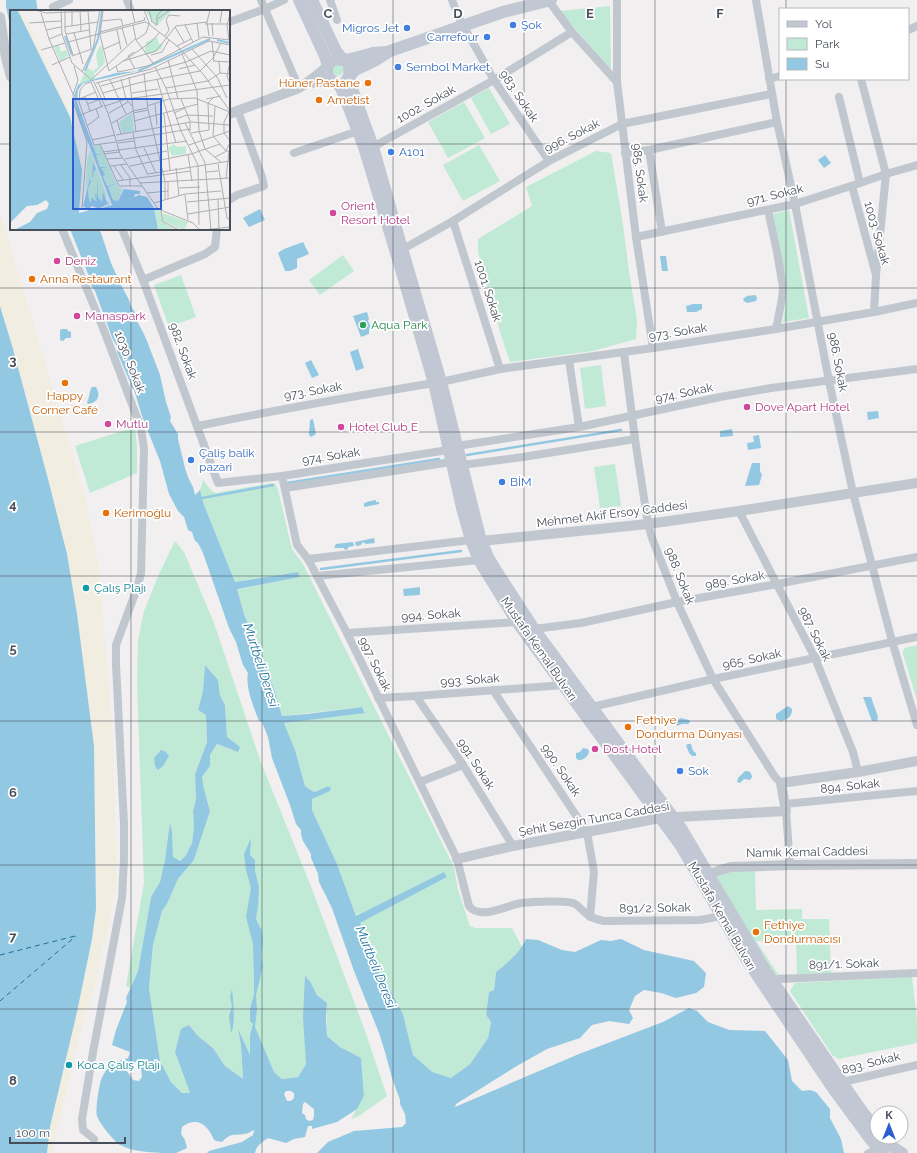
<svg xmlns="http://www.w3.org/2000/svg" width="917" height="1153" font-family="Raleway,sans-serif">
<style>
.green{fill:#c1ead6;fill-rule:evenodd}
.sand{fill:#f1eee1}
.water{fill:#93c8e3;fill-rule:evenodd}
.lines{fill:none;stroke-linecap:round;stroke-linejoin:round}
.stream{stroke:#93c8e3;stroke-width:2.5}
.ferry{stroke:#1b709b;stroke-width:1;stroke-dasharray:5 4;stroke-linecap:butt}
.pedestrian{stroke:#c1c7cf;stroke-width:6}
.minor{stroke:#c1c7cf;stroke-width:8}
.tertiary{stroke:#c1c7cf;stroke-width:10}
.secondary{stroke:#c1c8d3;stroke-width:12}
.grid{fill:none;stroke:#494f5a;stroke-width:1;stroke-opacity:0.55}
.shop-dot{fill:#3f7fe0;stroke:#fff;stroke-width:1.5}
.food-dot{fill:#e8710a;stroke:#fff;stroke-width:1.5}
.hotel-dot{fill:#d1479c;stroke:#fff;stroke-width:1.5}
.leisure-dot{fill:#2e9e5b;stroke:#fff;stroke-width:1.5}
.culture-dot{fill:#0f9aa8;stroke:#fff;stroke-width:1.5}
.labels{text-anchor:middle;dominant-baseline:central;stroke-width:3.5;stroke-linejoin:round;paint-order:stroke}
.shop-label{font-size:12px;fill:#366cbe;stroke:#fff;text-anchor:start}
.food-label{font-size:12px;fill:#c56008;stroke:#fff;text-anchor:start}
.street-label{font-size:12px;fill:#494f5a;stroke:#fff}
.hotel-label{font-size:12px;fill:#b23c85;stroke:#fff;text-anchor:start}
.leisure-label{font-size:12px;fill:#27864d;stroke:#fff;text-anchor:start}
.culture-label{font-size:12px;fill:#0d838f;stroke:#fff;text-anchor:start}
.water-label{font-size:13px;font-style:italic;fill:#1b709b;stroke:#fff}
.inset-river{fill:none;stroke:#93c8e3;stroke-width:2}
.inset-road{fill:none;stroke:#aeafb3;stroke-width:1}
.view{fill:#2b5ece;fill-opacity:0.15;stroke:#2b5ece;stroke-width:2}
.inset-edge{fill:none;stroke:#494f5a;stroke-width:2}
.grid-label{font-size:13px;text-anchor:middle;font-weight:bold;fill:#494f5a;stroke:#fff;stroke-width:3.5;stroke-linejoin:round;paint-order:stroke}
</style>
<rect width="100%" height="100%" fill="#f1efef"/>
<g class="green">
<polygon points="610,6 611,70 560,11"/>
<circle cx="338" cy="70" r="5.5"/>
<polygon points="489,88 510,124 491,134 471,98"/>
<polygon points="464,102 485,138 448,158 428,122"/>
<polygon points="479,145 500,181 463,201 443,165"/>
<polygon points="596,151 611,153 623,224 629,272 637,320 636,339 593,351 510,362 501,335 478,252 478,239 532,206 526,187"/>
<polygon points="789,210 809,318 783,322 787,297 786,281 773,214"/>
<polygon points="343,255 354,271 320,295 309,280"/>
<polygon points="181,275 196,317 169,327 154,285"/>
<polygon points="601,365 606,406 585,409 580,368"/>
<polygon points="135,427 137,446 137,473 90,493 75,446"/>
<polygon points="615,464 621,506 600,508 594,467"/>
<path d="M203,480C208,485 209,490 216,493L272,483L276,485L278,490L292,549L303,564L454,867L458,890L470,926L475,928H512L522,947L512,959L496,972L494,990L489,992L486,1015L491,1022L488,1038L470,1064L451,1078L432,1073L413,1055L403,1014L385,981L376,968L360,923L447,877L444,873L356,916L337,864L312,810V799L330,791L326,787L315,792L312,791L305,786L295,750L284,723L365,712L362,707L282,716L273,686L244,614L237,589L300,577L298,572L235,582L204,505L200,490Z"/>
<polygon points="175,541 184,552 214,623 260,760 312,889 365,1031 387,1096 359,1116 351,1119 364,1096 361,1058 340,1047 327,1036 327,1003 317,995 311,983 306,1051 306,1064 298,1077 282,1079 274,1072 253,1025 250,1035 250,1056 238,1031 241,1046 243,1080 225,1066 213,1048 198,1036 189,1025 175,1052 190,1093 182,1093 171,1082 160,1061 149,988 153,945 162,911 167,904 178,879 194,860 210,811 204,789 202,777 210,766 210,755 217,744 238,752 227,737 225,705 220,695 218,680 205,665 203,691 198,710 206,715 207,742 195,774 196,799 193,811 194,827 192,843 186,855 179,861 173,857 172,831 160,882 151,897 138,971 130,988 126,986 144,883 137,683 138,640 144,611 159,574"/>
<polygon points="917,645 917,700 903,654 903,651 905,648"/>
<path d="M755,870L756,910L802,909V919H829L831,973L773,975L717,877L720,873ZM796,940L797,974H778L756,941Z"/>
<polygon points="912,977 917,1020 917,1043 843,1058 839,1059 833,1056 790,991 795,983"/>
</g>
<polygon class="sand" points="0,212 84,493 98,561 110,700 113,748 117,879 106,942 103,944 96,982 79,1037 52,1153 47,1153 50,1127 77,1012 92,939 96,909 94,746 77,614 67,554 48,479 13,349 0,306"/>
<g class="water">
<polygon points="6,0 36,0 38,11 11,11 11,31 6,6"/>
<polygon points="825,155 831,163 824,168 818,160"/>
<polygon points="260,209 265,220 249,227 243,218"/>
<path d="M70,229H99L101,233L111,263L120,283L128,298L132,308L137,315V321L143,332L147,341L160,375L166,402L171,417L170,421L178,434V439L185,468L188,477L193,487L195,495L200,490L204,505L235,582L298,572L300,577L237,589L244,614L273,686L282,716L307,714L362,707L365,713L284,723L295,750L305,786L312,791L315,792L326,787H331L330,791L312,799V810L337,864L356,916L444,872L447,877L360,923L376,968L385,981L403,1014L413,1055L432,1072L451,1078L470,1064L488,1038L491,1022L486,1015L489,992L494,990L496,972C508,962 519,954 526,939L538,940L562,950L575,952L601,940L611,941L621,939L644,950L694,961L706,973L704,987L696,993L676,998L661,993L644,990L635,996L629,1010L633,1018L629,1024L609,1021L592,1025L580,1038L547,1049L515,1067L456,1104L455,1107L579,1054L663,1022L689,1008L697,1011L708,1022L729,1030L765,1031L788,1060L792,1081L802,1091L810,1090L816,1092L830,1109V1118L841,1139L844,1153H317L328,1142L354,1131L402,1127L406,1123L405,1114L400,1104V1100L392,1078L385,1052L379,1033L354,971L332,908L319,882L318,874L311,858V854L303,841L301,834V830L296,824L290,805L272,758L268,737L262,722L259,721C254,708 245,687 248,673L243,665L236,642L229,628L203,553L198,543L195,541L192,532L188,530L184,517L178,511L169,494L160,461L143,419L134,390L131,387L130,382L117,352C118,347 116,344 113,340L95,291L92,287L90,279Z"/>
<polygon points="303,242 309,254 297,259 297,268 290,271 285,271 278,253 284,249"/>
<polygon points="660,256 666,256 668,271 662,271"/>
<polygon points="755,295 757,298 756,301 747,303 744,301 743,299 747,296"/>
<polygon points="693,304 702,304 702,309 696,312 687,312 686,306"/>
<polygon points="0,306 13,349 48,479 67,554 77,614 94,746 96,909 92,939 77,1012 50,1127 47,1153 0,1153"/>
<polygon points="367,312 369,319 368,321 372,329 369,330 369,334 361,337 353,316"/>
<polygon points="62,329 67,329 68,331 71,332 71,337 70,338 66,338 63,341 60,340 60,330"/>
<polygon points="358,349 364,368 356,371 350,352"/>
<polygon points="311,360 319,375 312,378 305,363"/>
<path d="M92,387H96C101,395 98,403 88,404L87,402C90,397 89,391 92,387Z"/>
<polygon points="878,411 879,418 868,420 867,412"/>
<polygon points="313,419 316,434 311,437 309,435 310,420"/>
<polygon points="732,429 733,436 720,437 720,431"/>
<polygon points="759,435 761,448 748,450 747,443 754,442 753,436"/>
<polygon points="752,463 760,463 760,471 762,475 759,485 745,486"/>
<polygon points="376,500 376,502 379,502 379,504 364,507 364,503 367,503 366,502"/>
<polygon points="374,538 375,543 366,544 363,542 361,545 356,546 355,542"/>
<polygon points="353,542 354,546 348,547 348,549 345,550 344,548 334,548 336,544"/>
<polygon points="420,587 420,594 419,595 404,596 403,589"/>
<path d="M205,665L218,680L220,695L225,705L227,737L240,747L238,752L217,744L210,755V766L202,777L204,789L210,811L194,860L178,879L167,904L162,911L153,945L149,988L160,1061L171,1082L182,1093H190L175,1052L181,1029L189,1025L198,1036L213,1048L225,1066L243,1079L241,1046L238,1029L250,1055V1035L253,1024L250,1021V1009L254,995V981L253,944L246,917L251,888L246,870L244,854L251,838L250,855L255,860V871L259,887L258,905L256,919L262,931L263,941L261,956L263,966L256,995L257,1010L255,1027L274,1072L282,1079L298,1077L306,1064L303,1017L305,976L311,983L317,995L327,1003L326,1019L327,1036L340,1047L361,1058L364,1096L357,1109L337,1122L312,1129V1126H308L305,1137L294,1139L286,1143L268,1138C262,1142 256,1146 255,1153H207L209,1151L242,1142L253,1135L254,1130C251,1131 248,1134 244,1134C233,1136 232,1132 222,1142L217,1141L214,1140C208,1124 196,1116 182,1127L181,1134L185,1140L187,1148L176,1153C158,1153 136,1153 120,1145C114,1141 99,1123 97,1116C95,1109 99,1087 101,1080C103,1075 107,1068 111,1065C116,1061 123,1060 128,1058L130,1052L112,1045L116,1030L127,1002L126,998L138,971L151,897L160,882L165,860L170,823L172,831L173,857L180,861L186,855L192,843L194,827L193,811L196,799L195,774L207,742L206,715L198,710L203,691ZM137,1061L141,1069L142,1077L139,1081L133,1080L125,1068ZM286,1091H291L294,1093V1098L291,1101H287L284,1094ZM305,1102L314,1109V1116L313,1120L309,1121L306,1119L305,1115L302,1113L303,1104Z"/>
<polygon points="863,697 871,697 878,717 877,721 872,721"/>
<path d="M788,706L792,709C792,717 788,719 781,721L776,719V714Z"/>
<path d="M681,718L689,720L690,722L688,724H682L677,726L676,724C676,721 678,719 681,718Z"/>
<polygon points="688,744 691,744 693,751 696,753 696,756 692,756 689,753 686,745"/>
<path d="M583,748L588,749L589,752C588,756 583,761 578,760L576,758V753L580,752Z"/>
<polygon points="161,750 166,752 169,756 163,766 158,770 155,766 154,758"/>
<polygon points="745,771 748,771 751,773 752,777 750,780 744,779 740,783 737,782 738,778"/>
<path d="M232,989C233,999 236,1024 231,1033L229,1016L232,1006L230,997Z"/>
</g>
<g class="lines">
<g class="stream">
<polyline points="467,455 621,430"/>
<polyline points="287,483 439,459"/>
<polyline points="202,498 273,485"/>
<polyline points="321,569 461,551"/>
</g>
<g class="ferry">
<polyline points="0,955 75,936"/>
<polyline points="0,1001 76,936"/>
</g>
<polyline class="pedestrian" points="867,1153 871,1151"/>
<g class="minor">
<polyline points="127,0 131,11"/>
<polyline points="261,0 299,88"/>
<polyline points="330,0 337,20"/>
<polyline points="452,0 459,18 494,80 549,161"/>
<polyline points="548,0 572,32 617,82"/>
<polyline points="617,0 617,82 636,237 653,348"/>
<polyline points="756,0 777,122 795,204 829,381 853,493 892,641 917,725"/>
<polyline points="53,7 69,0"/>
<polyline points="229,22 265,9 284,0"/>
<polyline points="908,30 917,26"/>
<polyline points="769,79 780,76"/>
<polyline points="861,79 886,174 876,275"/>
<polyline points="839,97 860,183"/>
<polyline points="373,147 494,80 572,32"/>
<polyline points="649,150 662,232"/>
<polyline points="294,153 358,131"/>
<polyline points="625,153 649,150 777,122"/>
<polyline points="852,186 876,275 874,312"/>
<polyline points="229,200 237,195 264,186 262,177 238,111"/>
<polyline points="768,210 777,252 783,287 782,299 776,329"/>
<polyline points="453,221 500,369"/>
<polyline points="62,229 103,328 141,428 144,449 141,574 136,591 116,645 116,664 124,824 124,859 122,898 93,1052 82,1119 83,1130 94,1139"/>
<polyline points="122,229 143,280 218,483 282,476 448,450"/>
<polyline points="636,237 795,204 860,183 886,174 917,165"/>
<polyline points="403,249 453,221 549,161 622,124 771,94"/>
<polyline points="143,280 205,254 215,247 217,229"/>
<polyline points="624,353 635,439 648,524 652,538 677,602 713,679 775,777 781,783"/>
<polyline points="569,360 579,427"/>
<polyline points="441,382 500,369 653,348 776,329 874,312 917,303"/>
<path d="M198,426C276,410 355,396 434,383"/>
<polyline points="457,446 579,427 720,397 771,388 917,369"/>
<polyline points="462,465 523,457 635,439"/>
<path d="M282,476L297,545L308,559L347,633L457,859L469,906C481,921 507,905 521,903C532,902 564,900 573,903C576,904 578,906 580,908C588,916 593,919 604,921L700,920L716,917L720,914"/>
<polyline points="285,488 451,462"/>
<polyline points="739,511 815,658 853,752 858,772"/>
<polyline points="308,559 471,540 475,540"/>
<polyline points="317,576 479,560 480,556"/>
<polyline points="534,629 581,623 677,602 777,584 917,557"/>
<polyline points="347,633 517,622"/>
<polyline points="493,690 587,832 594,872 590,917"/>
<polyline points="416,696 463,765 513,846"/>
<polyline points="378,698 416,696 564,685"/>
<polyline points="592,707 713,679 917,637"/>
<polyline points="420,782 463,765"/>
<polyline points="785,804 917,791"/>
<polyline points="786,811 790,865"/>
<polyline points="772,980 779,979 917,973"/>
<polyline points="838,1084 847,1081 917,1065"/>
</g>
<g class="tertiary">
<polyline points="0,17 6,58 11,77"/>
<path d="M308,83C316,83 324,81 333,80"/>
<path d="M229,114L299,88C309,82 318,74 328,66"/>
<polyline points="481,541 648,524 739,511 917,483"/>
<polyline points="457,859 513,846 660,818 786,811 781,783 858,772 917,761"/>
<polyline points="703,877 720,870 731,867 790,865 917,864"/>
</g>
<g class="secondary">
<polyline points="299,0 325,56 328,66"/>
<polyline points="312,0 336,51 343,60"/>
<polyline points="343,60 351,59 373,53 387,52"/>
<polyline points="347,79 355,70 376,60 390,51 503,12 551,0"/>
<polyline points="877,1131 861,1110 765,970 681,828 534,629 497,572 488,557 481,541 441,382 394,221 373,147 350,83 349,66 347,62 343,60 336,59 332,61 328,64 327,69 327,73 329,78 340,86 344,95 364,147 403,276 434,383 462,508 471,540 479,560 517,622 681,846 747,960 832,1087 871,1140 883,1153"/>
<polyline points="883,1137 894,1148 902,1153"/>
</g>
</g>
<path class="grid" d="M131,0V11M262,0V1153M393,0V1153M524,0V1153M655,0V1153M786,0V9M786,79V1153M0,144H11M229,144H917M131,229V1153M0,288H917M0,432H917M0,576H917M0,721H917M0,865H917M0,1009H917"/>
<g class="shop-dot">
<circle cx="513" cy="25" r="4"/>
<circle cx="407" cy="28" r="4"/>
<circle cx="487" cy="37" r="4"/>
<circle cx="398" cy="67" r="4"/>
<circle cx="391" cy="152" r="4"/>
<circle cx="191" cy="460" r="4"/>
<circle cx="502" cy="482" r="4"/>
<circle cx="680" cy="771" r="4"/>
</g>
<g class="food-dot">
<circle cx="368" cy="83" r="4"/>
<circle cx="319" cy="100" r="4"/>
<circle cx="32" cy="279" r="4"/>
<circle cx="65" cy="383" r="4"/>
<circle cx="106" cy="513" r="4"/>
<circle cx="628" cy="727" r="4"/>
<circle cx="756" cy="932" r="4"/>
</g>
<g class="hotel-dot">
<circle cx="333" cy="213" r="4"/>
<circle cx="57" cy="261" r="4"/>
<circle cx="77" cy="316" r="4"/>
<circle cx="747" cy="407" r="4"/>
<circle cx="108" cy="424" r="4"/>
<circle cx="341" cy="427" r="4"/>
<circle cx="595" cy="749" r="4"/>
</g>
<circle class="leisure-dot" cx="363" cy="325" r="4"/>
<g class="culture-dot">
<circle cx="86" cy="588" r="4"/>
<circle cx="69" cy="1065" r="4"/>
</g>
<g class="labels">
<g class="shop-label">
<text x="521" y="25">Şok</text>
<text x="399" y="28" text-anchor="end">Migros Jet</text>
<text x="479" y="37" text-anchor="end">Carrefour</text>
<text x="406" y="67">Sembol Market</text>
<text x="399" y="152">A101</text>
<text x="199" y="453">Çaliş balik<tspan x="199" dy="14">pazari</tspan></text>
<text x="510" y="482">BİM</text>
<text x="688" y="771">Sok</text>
</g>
<g class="food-label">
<text x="360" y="83" text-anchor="end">Hüner Pastane</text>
<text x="327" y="100">Ametist</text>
<text x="40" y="279">Anna Restaurant</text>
<text x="65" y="396" text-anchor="middle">Happy<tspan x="65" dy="14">Corner Café</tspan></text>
<text x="114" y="513">Kerimoğlu</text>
<text x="636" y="720">Fethiye<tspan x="636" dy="14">Dondurma Dünyası</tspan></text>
<text x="764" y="925">Fethiye<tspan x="764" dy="14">Dondurmacısı</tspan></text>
</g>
<g class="street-label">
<text transform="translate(519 96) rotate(56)">983. Sokak</text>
<text transform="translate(426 104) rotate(-29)">1002. Sokak</text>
<text transform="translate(572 136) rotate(-27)">996. Sokak</text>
<text transform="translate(640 173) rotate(83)">985. Sokak</text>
<text transform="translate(775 195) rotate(-14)">971. Sokak</text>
<text transform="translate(877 233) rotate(74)">1003. Sokak</text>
<text transform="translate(488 291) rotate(72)">1001. Sokak</text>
<text transform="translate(678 332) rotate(-9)">973. Sokak</text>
<text transform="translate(183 351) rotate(70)">982. Sokak</text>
<text transform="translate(130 362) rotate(69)">1030. Sokak</text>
<text transform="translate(838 362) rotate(79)">986. Sokak</text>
<text transform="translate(313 391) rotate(-10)">973. Sokak</text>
<text transform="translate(684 393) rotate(-12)">974. Sokak</text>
<text transform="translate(331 456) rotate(-9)">974. Sokak</text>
<text transform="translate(612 514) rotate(-7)">Mehmet Akif Ersoy Caddesi</text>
<text transform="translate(680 576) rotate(68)">988. Sokak</text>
<text transform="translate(735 580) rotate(-10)">989. Sokak</text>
<text transform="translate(431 615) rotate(-4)">994. Sokak</text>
<text transform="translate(815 634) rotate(64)">987. Sokak</text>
<text transform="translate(539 649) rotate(55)">Mustafa Kemal Bulvarı</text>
<text transform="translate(752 659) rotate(-12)">965. Sokak</text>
<text transform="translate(375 664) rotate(64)">997. Sokak</text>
<text transform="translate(470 680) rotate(-4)">993. Sokak</text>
<text transform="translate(476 764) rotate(57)">991. Sokak</text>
<text transform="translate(561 770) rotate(56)">990. Sokak</text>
<text transform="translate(850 786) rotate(-6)">894. Sokak</text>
<text transform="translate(594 819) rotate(-10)">Şehit Sezgin Tunca Caddesi</text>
<text transform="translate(807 852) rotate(-1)">Namık Kemal Caddesi</text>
<text transform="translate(655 908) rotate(-1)">891/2. Sokak</text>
<text transform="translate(722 916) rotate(60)">Mustafa Kemal Bulvarı</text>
<text transform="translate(844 964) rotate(-2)">891/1. Sokak</text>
<text transform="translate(871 1063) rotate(-14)">893. Sokak</text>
</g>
<g class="hotel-label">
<text x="341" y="206">Orient<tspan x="341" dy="14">Resort Hotel</tspan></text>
<text x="65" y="261">Deniz</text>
<text x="85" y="316">Manaspark</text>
<text x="755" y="407">Dove Apart Hotel</text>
<text x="116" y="424">Mutlu</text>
<text x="349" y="427">Hotel Club E</text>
<text x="603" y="749">Dost Hotel</text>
</g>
<g class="leisure-label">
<text x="371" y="325">Aqua Park</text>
</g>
<g class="culture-label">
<text x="94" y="588">Çalış Plajı</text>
<text x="77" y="1065">Koca Çalış Plajı</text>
</g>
<g class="water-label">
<text transform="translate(261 665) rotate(72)">Murtbeli Deresi</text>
<text transform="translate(376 967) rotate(68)">Murtbeli Deresi</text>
</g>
</g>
<g transform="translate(10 10)">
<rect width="220" height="220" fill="#f1efef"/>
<path d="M135,0H162L146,17ZM147,27L149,34H153L151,39L137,45L135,41L136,32ZM49,35L51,42L56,40L58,46L50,51L44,37ZM92,36L95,53L84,64L85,69L69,75L77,58L83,61L88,57L86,45L89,37ZM122,103L124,121L112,123L109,112ZM164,134L167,137L176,136V144L162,146L158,138ZM90,135L108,177L113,179L107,192L103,190L98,177L104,173L97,176L83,136ZM80,140L100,194L97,196L98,190L95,185L92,192L87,190V192L81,187L82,193L79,190L78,179L83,166L84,161L85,159L83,153L82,169L79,170L75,183L77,150ZM147,199L151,202L153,213L166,220H148L145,211L144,200ZM152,203L178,212L174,220L154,212Z" fill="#c1ead6"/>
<path d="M7,0H11L20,16L63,108L71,136L74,160V179L68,202L72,160L65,122L43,69Z" fill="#f1eee1"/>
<path d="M0,0H7L10,5L60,107L72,160L69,203L87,198L82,196L78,199L73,196L80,167V171L82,169L83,152L86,160L84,161L83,166L78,179L79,190L81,193V187L87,192L85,186L86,183L87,189V169L88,187L92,192L93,182L98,194L88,199L102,195L66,101L64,85L68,75L74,72L106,63L128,61L73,73L68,80L67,92L86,144H92L86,145L90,157H98L91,158L95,164L93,166L97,176L106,173L98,177L103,190L108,191L114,179L130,181V184H125L124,187L109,194L129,185L137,187L144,198L148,220H4L20,212L27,203L37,199L39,194L36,190L27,195L17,196L0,213Z" fill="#93c8e3"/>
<path class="inset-river" d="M55,26L62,45M207,30L220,33M75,61L88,29L92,1M128,61L200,29M0,203L5,202L16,192L31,186L71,178M23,220L70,179"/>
<path class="inset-road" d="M25,0L36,3L106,0M51,0L52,24L62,53L84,72L98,103L110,144L148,199L183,213L190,220M55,0V21L63,45M70,0L71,21M93,0L90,25L99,61L141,32L150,22M122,0L125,13M134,0L140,15L167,36L193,64L220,101M139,0L142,12M78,1L81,39M31,3L39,29L63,84M146,10L160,0M91,11L111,9L113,16M141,11L147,15V6L152,0M19,13L51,11M187,13L189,28M202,13L203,26M210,13L212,0M195,14H220M123,15L126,30L143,53M175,15L183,32M62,16V0M54,17L88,12M165,17L174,32M112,18L117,35M36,20L51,17M107,20L111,40M90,22L135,10L134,7M64,23L73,54M56,24L79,20M155,26L159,20L156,10L159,5L170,6M199,26L197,12L200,0M39,29L52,24M126,30L136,23L139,14M219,30L217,15L220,4M202,31L204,51M58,32L135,12L140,14M167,36L181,29M94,39L110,32M182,39L207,67L217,88M31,40L55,33M124,42L118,46L125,59M172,44L187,81L189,121L195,139M141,45L152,42L159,30M62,46L82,39M158,50L168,89M113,51L146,41L166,16L197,12M203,51L220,52M209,51L210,63M220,52L217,66L220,74M42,55L60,47M64,56L68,70L63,85L64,94L77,132L72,198M106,56L108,62L138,56L193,27L220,30M145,57L156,78L171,121L188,155L189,215M169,59L185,55M72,62L83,39L90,0M134,63L138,100L155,171V190M119,67L126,122M82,69L125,29M111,69L116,89L122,96M147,69L166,133M100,70L116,104M88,72L96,91M86,73L141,59L199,31L220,35M91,76L176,52L201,41L220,45M156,78L198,71L210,63L220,64M93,83L128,73L190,61L203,48L211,33M122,83L148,79M75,87L80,101M69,89L86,82M171,89L180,111V121M196,89L211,86M78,94L90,89M145,94L147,115M95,96L116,89L220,75M137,96L159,89L185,88L220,102M92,97L81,72L75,74L70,80L69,92L84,135L106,132M205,97L203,126L216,141H220M219,102L214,112V123L220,131M99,103L118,92M123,103L138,100M164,103L175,98M154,104L160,160M68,106L93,96M166,109L177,105L203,106M107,110L111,124M124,111L188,94M102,113L123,101L137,98M175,113L195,153L201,220M77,116L89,107L86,99M123,123L126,140L138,165M181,123L199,120L198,93L203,88M106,125L181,112L220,115M82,130L105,125M107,131L180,119M108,133L124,131M90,134L109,176H132M179,135L220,121M134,138L146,163M195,139L212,153M93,142L177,131M94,144L109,142M178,145L182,171M205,147L215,142L220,133M97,149L112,148M115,149L157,141M208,154L217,208L220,210M111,155L120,168V176M100,156L117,154M104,156L113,170M120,156L181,144L210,134M166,158L169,186M196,162L208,161M138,164L220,151M216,168L219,141M107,171L181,161M130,173L220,168M169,178L190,177M137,183L158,181M175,185L178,210M158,189V171M208,189L209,220M177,192L220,188M144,193L175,184L211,181M151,201L153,212L169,220M178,204L220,197M192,220L220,217"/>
<path class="view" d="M63,89H151V199H63Z"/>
<rect width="220" height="220" class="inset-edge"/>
</g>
<g class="grid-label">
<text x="328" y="18">C</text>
<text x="458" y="18">D</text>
<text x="590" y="18">E</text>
<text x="720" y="18">F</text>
<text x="13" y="365">3</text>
<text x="13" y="509">4</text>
<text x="13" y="653">5</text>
<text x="13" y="797">6</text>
<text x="13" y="941">7</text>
<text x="13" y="1085">8</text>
</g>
<rect x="779" y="8" width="130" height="72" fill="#ffffff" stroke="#b6b9bd"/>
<rect x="787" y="21" width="20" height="6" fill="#c1c8d3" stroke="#b6b9bd"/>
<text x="815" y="28" font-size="12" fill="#494f5a">Yol</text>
<rect x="787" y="38" width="20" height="12" fill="#c1ead6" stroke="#b6b9bd"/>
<text x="815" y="48" font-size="12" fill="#494f5a">Park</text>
<rect x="787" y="58" width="20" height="12" fill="#93c8e3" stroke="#b6b9bd"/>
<text x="815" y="68" font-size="12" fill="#494f5a">Su</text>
<g transform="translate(889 1125)"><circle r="19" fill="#ffffff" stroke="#b6b9bd"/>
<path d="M0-3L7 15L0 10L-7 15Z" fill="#2b5ece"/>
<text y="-6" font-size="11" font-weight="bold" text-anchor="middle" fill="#494f5a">K</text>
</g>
<path d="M10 1137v6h115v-6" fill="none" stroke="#494f5a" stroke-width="2"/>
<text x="16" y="1137" font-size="12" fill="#494f5a" stroke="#ffffff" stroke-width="3" paint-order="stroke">100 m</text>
</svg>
